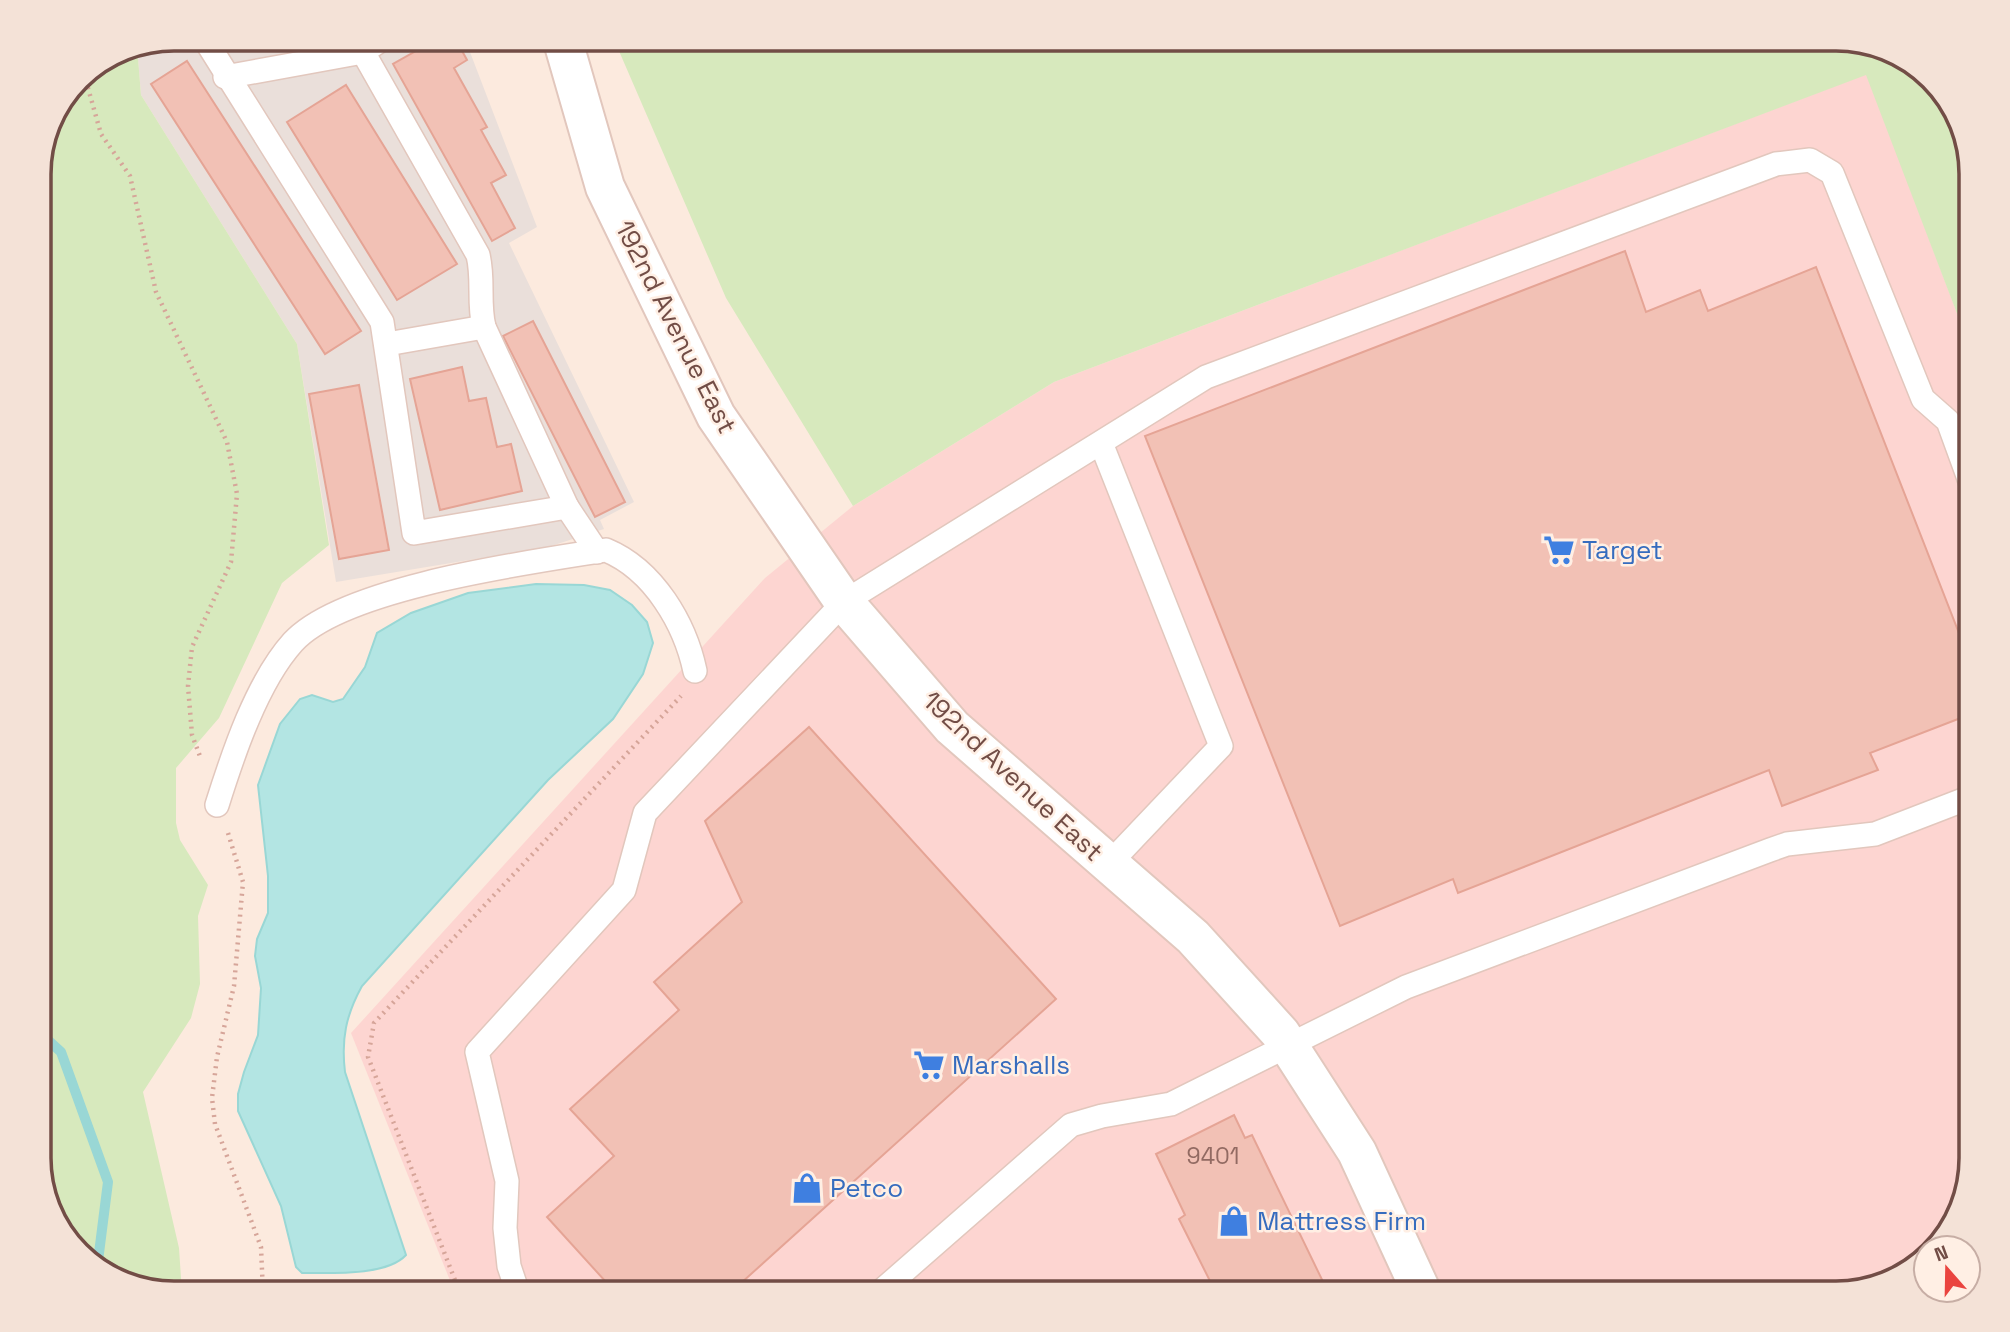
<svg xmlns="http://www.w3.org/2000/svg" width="2010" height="1332" font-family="'Space Grotesk',sans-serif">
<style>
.commercial{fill:#fdd5d1}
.industrial{fill:#eadfda}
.green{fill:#d7e9bd}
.water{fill:#b3e5e3;stroke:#99d7d5;stroke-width:2}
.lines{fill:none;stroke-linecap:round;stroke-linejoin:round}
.stream{stroke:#99d7d5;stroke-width:10}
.building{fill:#f2c1b5;stroke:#e5a495;stroke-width:2}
.service-casing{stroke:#e2c7bd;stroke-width:26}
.minor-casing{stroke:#e2c7bd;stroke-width:42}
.path{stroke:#d6a599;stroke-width:4.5;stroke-dasharray:2 5;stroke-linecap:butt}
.service{stroke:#fff;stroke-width:23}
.minor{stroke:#fff;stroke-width:38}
.labels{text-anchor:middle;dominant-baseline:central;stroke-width:5;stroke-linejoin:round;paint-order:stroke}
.number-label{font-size:23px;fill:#926a62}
.street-label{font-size:26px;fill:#724d46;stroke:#ffefe4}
.shop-label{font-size:26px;fill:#366cbe;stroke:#ffefe4;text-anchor:start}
.rim{fill:none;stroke:#724d46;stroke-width:3.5}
</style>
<rect width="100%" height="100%" fill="#fceade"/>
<polygon class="commercial" points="1867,74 1969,345 1971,344 1971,1159 1948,1234 1932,1248 1926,1248 1926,1253 1896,1279 1837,1293 455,1293 351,1033 765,578 853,506 1054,382"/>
<polygon class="industrial" points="174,38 465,39 537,227 509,243 634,502 600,520 604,529 548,547 336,582 297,344 141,95 137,46"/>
<g class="green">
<polygon points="616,39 1836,39 1912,62 1954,107 1971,173 1971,344 1969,345 1866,75 1054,382 853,506 726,298 619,51"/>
<path d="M137,46L141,95L297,344L329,545L282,583L219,718L176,768V823L180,840L208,885L198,916L200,984L191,1018L143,1092L179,1248L182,1293L98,1270L56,1225L39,1167V165C42,152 44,136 49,122C63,88 100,53 137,46Z"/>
</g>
<path class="water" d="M536,584L584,585L610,590L632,605L647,622L653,643L643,674L613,719L548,780L362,986C346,1015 341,1039 345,1072L406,1255C387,1276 331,1273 302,1273L296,1267L281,1206L238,1111V1094L244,1072L258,1035L261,988L255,956L257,939L268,913V876L258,785L280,724L300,699L312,695L333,702L343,699L365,667L377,633L411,613L468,593Z"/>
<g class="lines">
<polyline class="stream" points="39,1032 61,1052 108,1182 97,1269"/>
</g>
<g class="building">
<polygon points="439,38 455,38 467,60 454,68 487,127 481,130 506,175 491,183 515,228 492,241 393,64"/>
<polygon points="187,61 361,331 325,354 151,84"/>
<polygon points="346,85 457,264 397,300 287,122"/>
<polygon points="1625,251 1646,312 1700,290 1708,311 1816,267 1971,664 1971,714 1870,753 1878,770 1782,806 1769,770 1458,893 1453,879 1340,926 1145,436"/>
<polygon points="533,321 625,502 595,517 503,336"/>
<polygon points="462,367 469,401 486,398 497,447 511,444 522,491 440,510 410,379"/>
<polygon points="359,385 389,550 339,559 309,394"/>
<polygon points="809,727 1056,999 730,1293 616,1293 547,1217 614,1156 570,1109 679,1010 654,982 742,902 705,821"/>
<polygon points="1234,1115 1245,1138 1252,1135 1327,1290 1317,1293 1216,1293 1179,1219 1185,1215 1156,1154"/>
</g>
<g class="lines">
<defs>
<g id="service">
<path d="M204,38L382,322L414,533L567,507L484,327C478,303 484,279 478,255L363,52L384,38"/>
<polyline points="225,77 363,52"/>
<polyline points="387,344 484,327"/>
<polyline points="1101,443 1221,746 1108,865"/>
<polyline points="567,507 597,552"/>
<path d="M217,805C233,754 257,682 293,642C343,587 531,562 606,550C654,570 685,624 695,671"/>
<polyline points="518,1293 509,1266 505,1228 507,1181 477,1052 624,890 645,813 844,602 1206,377 1776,164 1810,160 1832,173 1923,399 1948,421 1971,484"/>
<polyline points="879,1293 1071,1125 1102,1116 1171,1104 1406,987 1770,850 1787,844 1875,834 1971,797"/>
</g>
<polyline id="minor" points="562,38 605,187 716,416 844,602 952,727 1193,937 1281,1034 1357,1152 1422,1293"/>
</defs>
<use href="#service" class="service-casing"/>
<use href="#minor" class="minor-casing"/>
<g class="path">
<polyline points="84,74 101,134 130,176 156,292 227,442 237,494 231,562 192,647 188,686 192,735 201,759"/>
<polyline points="228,833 243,882 234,986 217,1057 212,1098 215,1124 261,1247 263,1293"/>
<polyline points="460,1293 368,1057 374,1023 681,696"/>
</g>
<use href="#service" class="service"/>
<use href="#minor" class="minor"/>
</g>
<defs>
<symbol id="supermarket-bare" viewBox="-9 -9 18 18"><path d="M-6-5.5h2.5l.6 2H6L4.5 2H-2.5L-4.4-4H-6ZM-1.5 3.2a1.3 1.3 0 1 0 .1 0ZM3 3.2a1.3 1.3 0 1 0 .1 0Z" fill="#3f7fe0" stroke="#ffefe4" stroke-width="2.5" paint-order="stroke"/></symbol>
<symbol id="shop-bare" viewBox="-9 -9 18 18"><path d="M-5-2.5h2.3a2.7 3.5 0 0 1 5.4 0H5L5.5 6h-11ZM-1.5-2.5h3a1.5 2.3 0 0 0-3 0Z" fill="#3f7fe0" stroke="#ffefe4" stroke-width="2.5" paint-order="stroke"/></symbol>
</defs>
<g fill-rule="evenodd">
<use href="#supermarket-bare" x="1537" y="528" width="44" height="44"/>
<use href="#supermarket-bare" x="907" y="1043" width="44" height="44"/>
<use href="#shop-bare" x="785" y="1166" width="44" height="44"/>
<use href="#shop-bare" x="1212" y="1199" width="44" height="44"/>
</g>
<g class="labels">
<g class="number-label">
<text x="1213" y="1156">9401</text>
</g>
<g class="street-label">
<text transform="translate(676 327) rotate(63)">192nd Avenue East</text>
<text transform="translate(1013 776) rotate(43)">192nd Avenue East</text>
</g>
<g class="shop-label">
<text x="1582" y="550">Target</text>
<text x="952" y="1065">Marshalls</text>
<text x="830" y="1188">Petco</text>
<text x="1257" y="1221">Mattress Firm</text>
</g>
</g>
<path d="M0 0H2010V1332H0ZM174 51H1836A123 123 0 0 1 1959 174V1158A123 123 0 0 1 1836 1281H174A123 123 0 0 1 51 1158V174A123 123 0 0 1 174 51Z" fill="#f4e2d7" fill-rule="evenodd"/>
<path class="rim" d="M174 51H1836A123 123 0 0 1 1959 174V1158A123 123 0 0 1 1836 1281H174A123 123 0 0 1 51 1158V174A123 123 0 0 1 174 51Z"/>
<g transform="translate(1947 1269) rotate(340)"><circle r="33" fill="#ffefe4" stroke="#c7aea5" stroke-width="2"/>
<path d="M0-5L12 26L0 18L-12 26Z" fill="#ea443f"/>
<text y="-10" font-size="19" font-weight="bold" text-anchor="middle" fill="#724d46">N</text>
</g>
</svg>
